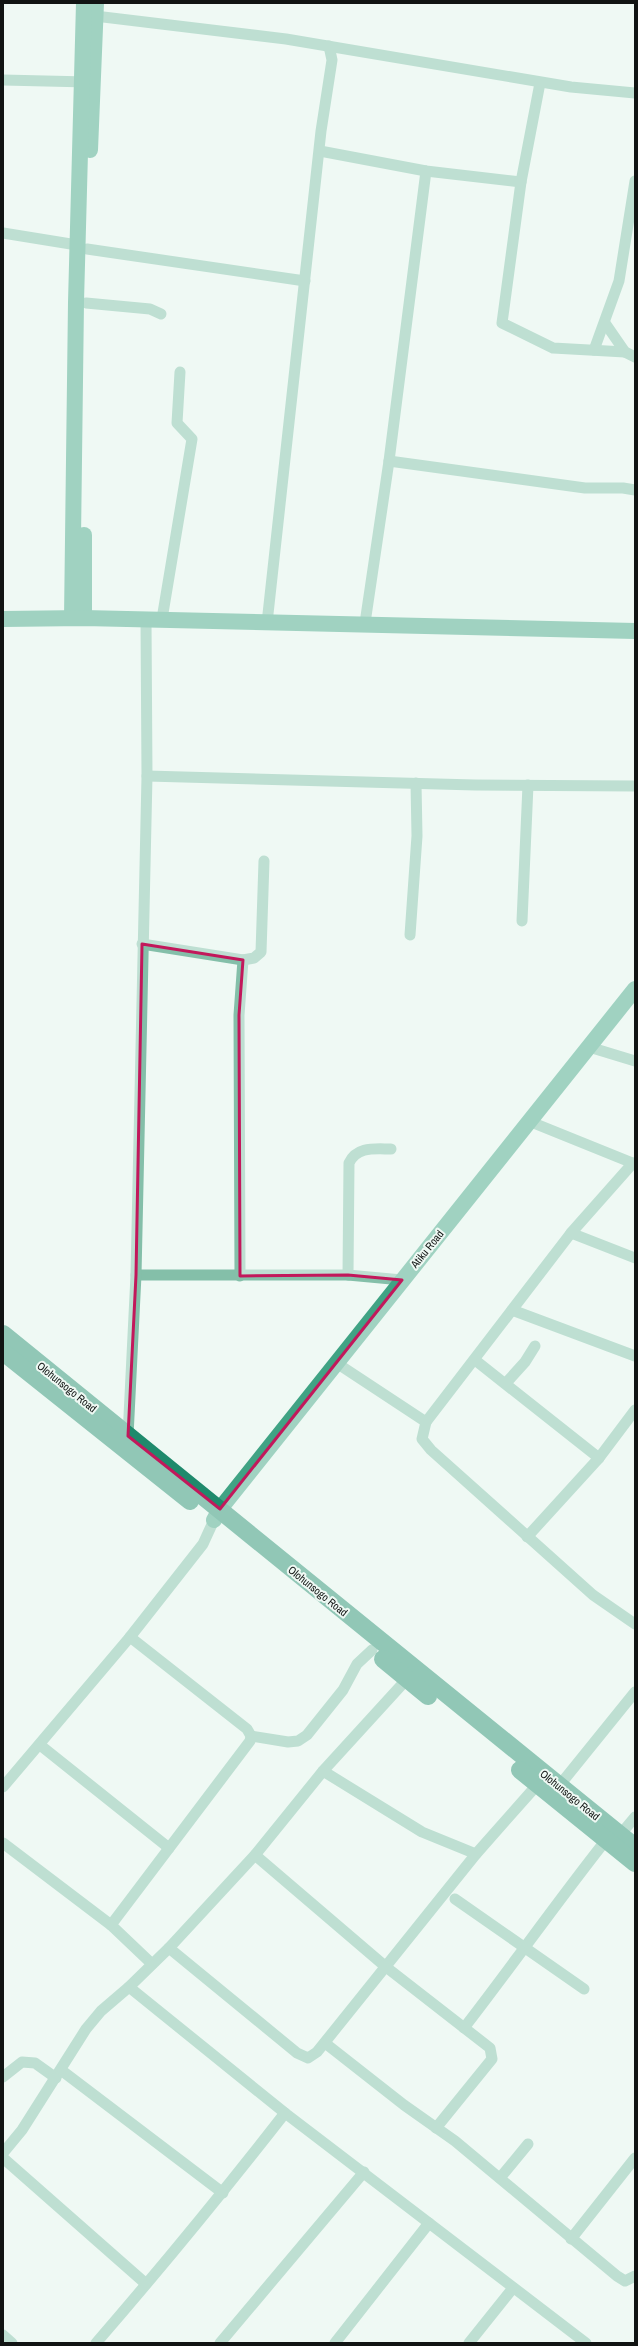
<svg xmlns="http://www.w3.org/2000/svg" width="638" height="2346" font-family="'Archivo Narrow',sans-serif">
<style>
.lines{fill:none;stroke-linecap:round;stroke-linejoin:round}
.street{stroke:#84bfa9;stroke-width:11}
.secondary{stroke:#40a384;stroke-width:16}
.primary{stroke:#1f8a6c;stroke-width:18}
.marked{fill:none;stroke:#c2185b;stroke-width:3;stroke-linejoin:round}
.labels{text-anchor:middle;dominant-baseline:central;stroke-width:4;stroke-linejoin:round;paint-order:stroke}
.street-label{font-size:11px;fill:#111413;stroke:#eff9f4}
</style>
<rect width="100%" height="100%" fill="#eff9f4"/>
<g class="lines">
<g class="street">
<polyline points="95,16 286,39 571,87 635,93"/>
<polyline points="3,80 88,82"/>
<polyline points="540,83 521,182 502,323 553,348 625,352"/>
<polyline points="320,151 426,171 521,182"/>
<polyline points="3,233 77,245"/>
<polyline points="87,249 305,281"/>
<polyline points="86,303 150,309 161,314"/>
<polyline points="605,323 625,352 635,357"/>
<polyline points="594,350 619,281 635,181"/>
<polyline points="389,461 585,488 623,488 635,490"/>
<polyline points="162,619 192,439 177,423 180,372"/>
<polyline points="267,623 321,131 332,60 329,46"/>
<polyline points="365,623 389,461 426,171"/>
<polyline points="147,776 475,785 635,786"/>
<polyline points="522,921 528,785"/>
<polyline points="410,935 417,836 416,783"/>
<polyline points="142,944 243,960"/>
<polyline points="589,1047 635,1061"/>
<polyline points="531,1122 635,1164"/>
<polyline points="571,1233 635,1258"/>
<polyline points="136,1275 348,1275 402,1280"/>
<path d="M348,1275L349,1163C357,1146 375,1149 391,1149"/>
<polyline points="240,1276 239,1015 243,960 254,958 261,952 264,861"/>
<polyline points="512,1310 635,1356"/>
<polyline points="475,1360 599,1458"/>
<polyline points="335,1362 426,1422 422,1439 431,1450 593,1595 635,1624"/>
<polyline points="506,1383 525,1362 535,1346"/>
<polyline points="426,1422 571,1233 633,1163"/>
<polyline points="128,1436 136,1275 147,776 146,620"/>
<polyline points="527,1537 599,1458 635,1410"/>
<polyline points="251,1736 288,1742 298,1741 307,1735 343,1690 357,1664 372,1650"/>
<polyline points="40,1745 169,1848"/>
<polyline points="323,1771 422,1832 476,1854"/>
<polyline points="559,1786 635,1692"/>
<polyline points="3,1787 130,1637 203,1544 214,1520"/>
<polyline points="620,1835 635,1817"/>
<polyline points="3,1843 111,1925 152,1964"/>
<polyline points="255,1855 386,1967 490,2048 492,2059 436,2128"/>
<polyline points="455,1899 584,1989"/>
<polyline points="111,1925 250,1741 251,1736 247,1729 130,1637"/>
<polyline points="169,1948 297,2053 308,2058 317,2052 476,1854 537,1785"/>
<polyline points="129,1987 285,2113 586,2343"/>
<path d="M464,2028C512,1966 557,1902 606,1840"/>
<polyline points="325,2043 404,2105 455,2141 617,2276 625,2281 635,2276"/>
<polyline points="61,2070 223,2193"/>
<polyline points="3,2077 22,2062 35,2063 56,2078"/>
<polyline points="3,2153 22,2130 86,2029 101,2011 129,1987 169,1948 255,1855 323,1771 407,1679"/>
<polyline points="3,2158 145,2283"/>
<polyline points="500,2178 528,2144"/>
<polyline points="571,2239 635,2158"/>
<polyline points="3,2335 12,2343"/>
<path d="M96,2343C161,2268 224,2191 285,2113"/>
<polyline points="220,2343 364,2172"/>
<polyline points="335,2343 429,2223"/>
<polyline points="469,2343 513,2288"/>
</g>
<g class="secondary">
<polyline points="90,150 96,3"/>
<polyline points="72,618 76,302 84,3"/>
<polyline points="84,618 84,535"/>
<polyline points="3,619 84,618 635,631"/>
<polyline points="214,1520 220,1509 635,989"/>
</g>
<g class="primary">
<polyline points="3,1334 635,1847"/>
<polyline points="3,1352 190,1501"/>
<polyline points="383,1659 428,1696"/>
<polyline points="520,1770 635,1863"/>
</g>
</g>
<path d="M0 0H638V2346H0ZM142,944L243,960L239,1015L240,1276L348,1275L402,1280L220,1509L128,1436L136,1275Z" fill="#eff9f4" fill-opacity=".55" fill-rule="evenodd"/>
<path class="marked" d="M142,944L243,960L239,1015L240,1276L348,1275L402,1280L220,1509L128,1436L136,1275Z"/>
<g class="labels">
<g class="street-label">
<text transform="translate(427 1249) rotate(-51)">Atiku Road</text>
<text transform="translate(67 1387) rotate(39)">Olohunsogo Road</text>
<text transform="translate(318 1591) rotate(39)">Olohunsogo Road</text>
<text transform="translate(570 1795) rotate(39)">Olohunsogo Road</text>
</g>
</g>
<rect width="638" height="2346" fill="none" stroke="#111413" stroke-width="8"/>
</svg>
